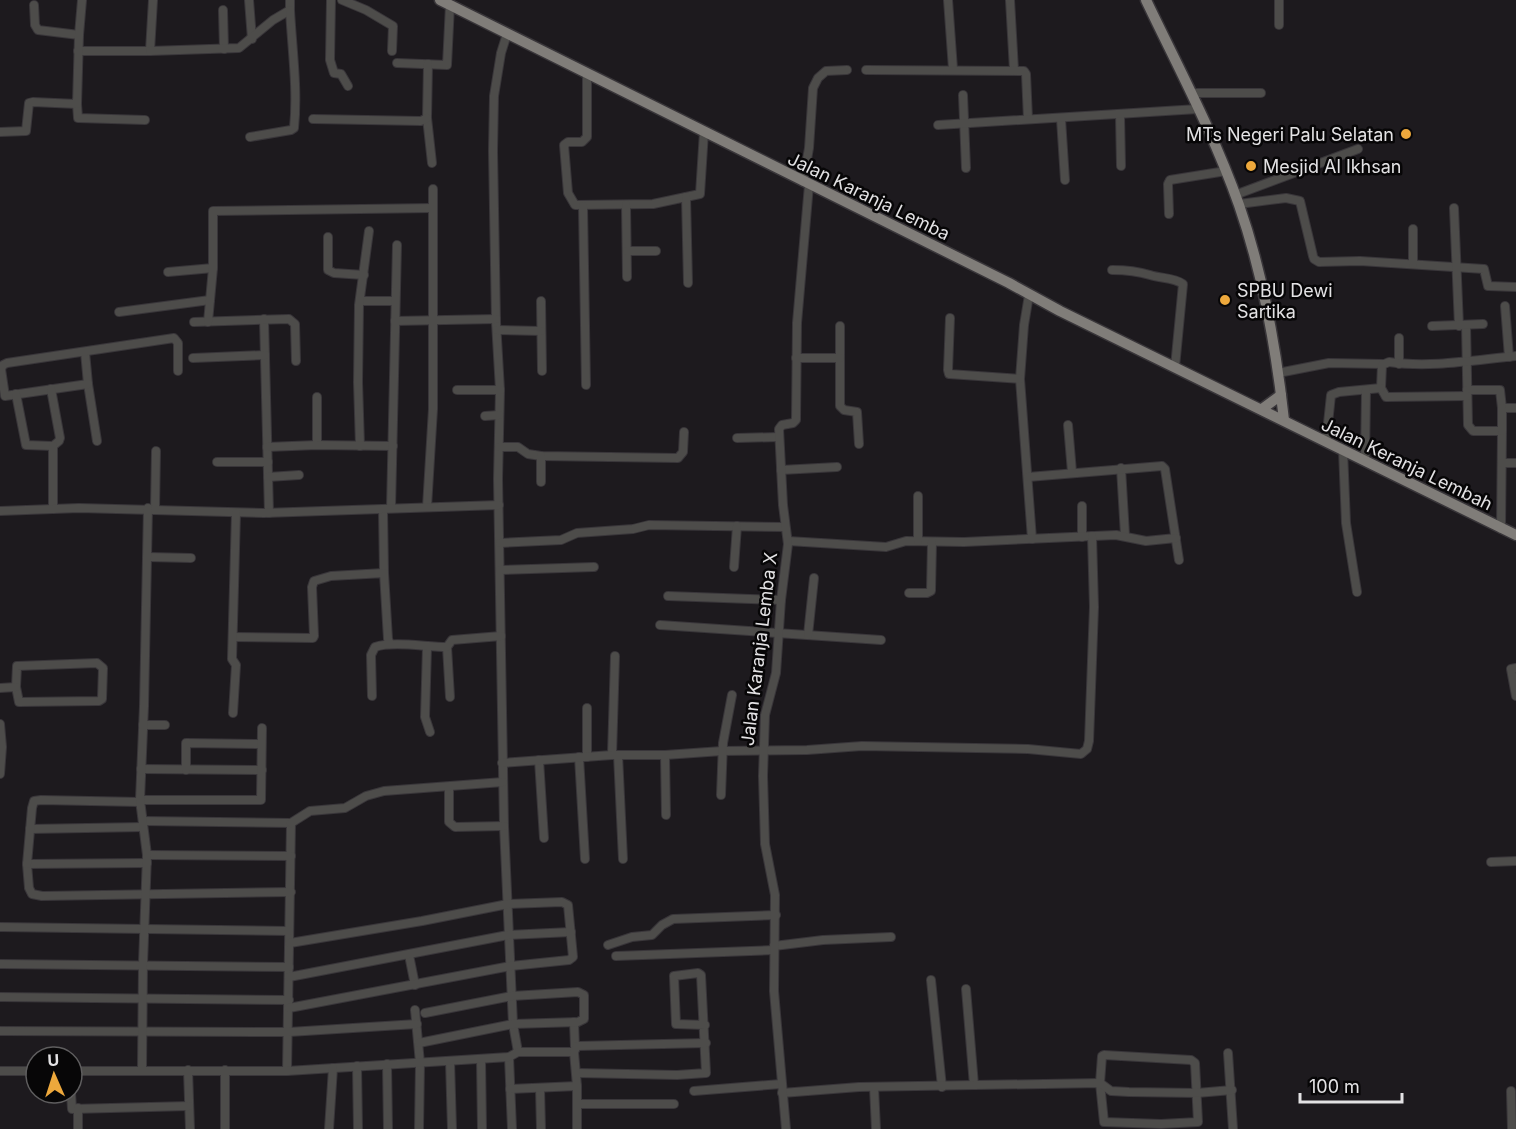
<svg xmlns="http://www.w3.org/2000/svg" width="1516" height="1129" font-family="Inter,sans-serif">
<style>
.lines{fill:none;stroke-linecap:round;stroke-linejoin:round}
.minor-casing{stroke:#39363a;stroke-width:10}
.major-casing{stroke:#39363a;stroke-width:13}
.minor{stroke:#4d4c4a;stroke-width:8}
.major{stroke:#807d79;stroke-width:10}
.poi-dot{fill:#eda83c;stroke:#070607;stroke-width:2}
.labels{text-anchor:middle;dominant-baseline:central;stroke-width:5;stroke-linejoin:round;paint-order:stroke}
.poi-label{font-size:18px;fill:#e3e2e4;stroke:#070607;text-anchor:start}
.street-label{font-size:18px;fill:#e3e2e4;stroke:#070607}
</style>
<rect width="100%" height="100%" fill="#1d1a1e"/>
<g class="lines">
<defs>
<g id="minor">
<polyline points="249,0 252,39"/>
<polyline points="331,0 330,60 334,73 341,74 348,86"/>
<polyline points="342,0 366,10 393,26 392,51"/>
<polyline points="948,0 953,69"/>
<polyline points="1010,0 1014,70"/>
<polyline points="34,5 35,25 38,30 79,35"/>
<polyline points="223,10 224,49"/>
<polyline points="1279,25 1279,0"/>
<polyline points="507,34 501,53 494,96 493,151 496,322 500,390 498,479 504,826 513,1024 518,1052"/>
<polyline points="78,51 150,51 153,0"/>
<polyline points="150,51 239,48 273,20 290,10 290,0"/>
<polyline points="397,63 447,65 450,5"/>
<polyline points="428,64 427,118 432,163"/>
<polyline points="866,70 1024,71 1026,74 1028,119"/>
<polyline points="587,74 587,137 582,142 568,142 564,145 568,193 575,205 653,204 700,194 704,132"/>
<polyline points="1191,93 1261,93"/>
<polyline points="963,95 966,168"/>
<polyline points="77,104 78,118 145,120"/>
<polyline points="1120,115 1121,166"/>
<polyline points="313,119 421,121 427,118"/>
<polyline points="1061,119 1065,180"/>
<polyline points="938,125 1198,109"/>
<polyline points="0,132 26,131 29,103 33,102 77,104 79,35 82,0"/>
<path d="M250,137L291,130L294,128C298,89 292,49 290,10"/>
<polyline points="803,182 809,148 813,88 818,78 826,71 847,70"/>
<polyline points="1235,195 1358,149"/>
<polyline points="686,197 688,283"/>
<polyline points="1239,204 1286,198 1300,201 1313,256 1314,259 1319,262 1360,261 1484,269 1488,286 1516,287"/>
<polyline points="626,205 627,277"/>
<polyline points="583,206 586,385"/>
<polyline points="1454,208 1459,326"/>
<polyline points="1169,214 1168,184 1170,180 1226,171"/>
<polyline points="1413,229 1413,264"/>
<polyline points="328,237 328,270 334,273 364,275"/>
<polyline points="627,251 656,251"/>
<path d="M1112,270C1126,270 1137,271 1150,275C1162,279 1173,277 1183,284L1175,367"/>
<polyline points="168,272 213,268"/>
<polyline points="1029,295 1024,325 1020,379 1032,539"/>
<polyline points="360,301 395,301"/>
<polyline points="541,301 542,371"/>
<polyline points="1505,306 1509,357"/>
<polyline points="119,312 210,300"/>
<polyline points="950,318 948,370 949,374 1020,379"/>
<polyline points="264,319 269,513"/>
<polyline points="395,321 496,319"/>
<polyline points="194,322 289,319 295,324 296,361"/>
<polyline points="208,322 213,268 213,211 433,208"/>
<polyline points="1466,325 1468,425 1473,431 1502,431 1501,529"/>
<polyline points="840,326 840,406 844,410 857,412 859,444"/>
<polyline points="1432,326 1483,324"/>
<polyline points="497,330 541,331"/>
<polyline points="1399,338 1399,364"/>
<polyline points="85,352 88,384 97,441"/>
<polyline points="193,358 265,355"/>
<polyline points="796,358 840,358"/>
<polyline points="1278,373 1329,363 1383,364"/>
<polyline points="88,384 5,396 1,369 3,365 7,363 174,338 178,343 178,371"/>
<polyline points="457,390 500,390"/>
<polyline points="1467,390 1500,390 1502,408 1516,408"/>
<polyline points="16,394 26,445 53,446 59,441 60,438 51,389"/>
<path d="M1467,396L1386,397L1381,388L1382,365L1389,362C1431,368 1474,360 1516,356"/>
<polyline points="1502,408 1502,431"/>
<polyline points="485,416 499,415"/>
<polyline points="1068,425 1072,472"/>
<polyline points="737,438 779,437"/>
<polyline points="1326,442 1331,395 1339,392 1381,388"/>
<polyline points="317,445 317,397"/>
<polyline points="53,446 53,509"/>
<polyline points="360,446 358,382 359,305 369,231"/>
<polyline points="267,447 317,445 393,446"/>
<polyline points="499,447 518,447 528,454 541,456 678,458 683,452 684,432"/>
<polyline points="1343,450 1346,523 1357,592"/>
<polyline points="1365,461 1366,390"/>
<polyline points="217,462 268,462"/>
<polyline points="1502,463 1516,463"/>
<polyline points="1121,468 1125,535"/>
<polyline points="781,470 837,467"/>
<polyline points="268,477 299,475"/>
<polyline points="1028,477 1162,466 1165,469 1179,560"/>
<polyline points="541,482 541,456"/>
<polyline points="1082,506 1082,537"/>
<polyline points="427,507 433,409 433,189"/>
<polyline points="391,508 397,245"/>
<polyline points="155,509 156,451"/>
<polyline points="383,509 384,573"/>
<polyline points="0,511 79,508 264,513 499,505"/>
<polyline points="788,541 886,547 906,541 964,542 1116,535 1146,541 1176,538"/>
<polyline points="918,541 918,496"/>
<polyline points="500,543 561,540 577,533 633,529 649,525 785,527"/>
<polyline points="148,557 191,558"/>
<polyline points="734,567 737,526"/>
<polyline points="500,570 594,567"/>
<polyline points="909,593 927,593 931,591 932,542"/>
<polyline points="668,596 781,600"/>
<polyline points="660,625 881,640"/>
<polyline points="808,635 814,578"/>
<polyline points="233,637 313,638 314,636 312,587 314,581 331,576 384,573 388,639 390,644"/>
<polyline points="427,647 425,717 430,732"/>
<polyline points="447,647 450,697"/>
<polygon points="97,663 103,668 102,699 99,701 19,702 16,687 17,666"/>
<polyline points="1516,668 1511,669 1516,696"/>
<polyline points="0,688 16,687"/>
<path d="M372,696L371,655L375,647C393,641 426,647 447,647L452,640L501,636"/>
<polyline points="587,708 587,757"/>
<polyline points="233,713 236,665 232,659 236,513"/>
<polyline points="0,724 2,747 0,774"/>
<polyline points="143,725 165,725"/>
<polyline points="612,755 615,656"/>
<polyline points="618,755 623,859"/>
<polyline points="665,755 666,815"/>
<polyline points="579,757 585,859"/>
<polyline points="539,760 544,838"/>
<polyline points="502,763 612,755 665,755 722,751 807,750 862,746 1028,749 1081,754 1087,749 1089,741 1094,607 1092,536"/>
<polyline points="141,769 262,770"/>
<polyline points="186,770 186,743 261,744"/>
<polyline points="449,787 449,822 455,827 504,826"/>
<polyline points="721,795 723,743 732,695"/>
<polyline points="140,800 261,800 262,728"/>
<polyline points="143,821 291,823 287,1071"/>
<polyline points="291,823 310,811 345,808 366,796 384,791 503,782"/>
<polyline points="30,829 143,827"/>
<polyline points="147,855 291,856"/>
<polyline points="1491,862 1516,861"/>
<polyline points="147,863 27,864 29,888 32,894 42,896 291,892"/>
<polyline points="27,864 32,808 34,801 41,800 140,802"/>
<polyline points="0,927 289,931"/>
<polyline points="608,945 632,937 652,935 662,925 673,919 776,915"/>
<polyline points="774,946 823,940 891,937"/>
<polyline points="409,955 415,985"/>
<polyline points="616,956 774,950"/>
<polyline points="0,964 289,967"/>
<polyline points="289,977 508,935 571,932"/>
<polyline points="931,980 942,1087"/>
<polyline points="966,989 974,1085"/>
<polyline points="0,997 289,1000"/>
<polyline points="289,1008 511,966 569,960 573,957 568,905 562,902 508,904 422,921 290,943"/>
<polyline points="415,1010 420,1063 419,1129"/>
<polyline points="574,1022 575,1047"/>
<polyline points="0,1031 289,1032 417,1024"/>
<polyline points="419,1043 513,1024 578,1022 584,1019 584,995 578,992 512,996 425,1013"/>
<polyline points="1228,1053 1233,1129"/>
<polygon points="1104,1055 1191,1060 1195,1063 1198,1122 1161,1124 1104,1122 1100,1083 1102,1056"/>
<polyline points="509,1057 512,1129"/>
<polyline points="481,1059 482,1129"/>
<polyline points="450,1061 452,1129"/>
<polyline points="387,1064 388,1129"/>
<polyline points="357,1066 358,1129"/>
<polyline points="142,1070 143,964 147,855 140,800 144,706 148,508"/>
<polyline points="188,1070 190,1129"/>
<polyline points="225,1070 225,1129"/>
<polyline points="0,1071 36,1071"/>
<polyline points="72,1071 287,1071 509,1057 518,1052 574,1052"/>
<polyline points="577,1073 677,1075 706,1073 701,975 698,973 674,976 676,1024 705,1025"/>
<polyline points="874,1087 876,1129"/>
<polyline points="540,1088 541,1129"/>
<polyline points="510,1089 577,1086"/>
<polyline points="694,1091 781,1084"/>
<polyline points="1511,1091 1512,1129"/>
<polyline points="71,1093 72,1109 189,1106"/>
<polyline points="782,1093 859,1087 1100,1083 1111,1091 1129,1092 1197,1093 1232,1090"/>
<polyline points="577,1104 674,1104"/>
<polyline points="78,1129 78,1108"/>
<polyline points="329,1129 333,1068"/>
<polyline points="577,1129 577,1086 574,1052 577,1046 706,1043"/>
<polyline points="786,1129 774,991 775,895 765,844 763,776 765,715 776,673 781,600 788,544 783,505 779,429 782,425 793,423 796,420 797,323 809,185"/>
</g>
<g id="major">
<polyline points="440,0 1009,283 1060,311 1516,535"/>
<path d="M1146,0C1178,67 1214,134 1239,205C1263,274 1276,347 1284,420"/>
<polyline points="1262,409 1281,395"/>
</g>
</defs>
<use href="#minor" class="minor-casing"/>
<use href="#major" class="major-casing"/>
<use href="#minor" class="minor"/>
<use href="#major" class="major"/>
</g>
<g class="poi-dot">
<circle cx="1406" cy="134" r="6"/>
<circle cx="1251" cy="166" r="6"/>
<circle cx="1225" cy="300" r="6"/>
</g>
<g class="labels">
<g class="poi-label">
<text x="1394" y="134" text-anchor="end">MTs Negeri Palu Selatan</text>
<text x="1263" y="166">Mesjid Al Ikhsan</text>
<text x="1237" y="290">SPBU Dewi<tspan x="1237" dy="21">Sartika</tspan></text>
</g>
<g class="street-label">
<text transform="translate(869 196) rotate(26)">Jalan Karanja Lemba</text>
<text transform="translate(1407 464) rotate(26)">Jalan Keranja Lembah</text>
<text transform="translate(759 649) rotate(-83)">Jalan Karanja Lemba X</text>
</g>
</g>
<g transform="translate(54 1075) rotate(357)"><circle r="28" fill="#070607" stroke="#5f5e5f" stroke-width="1.5"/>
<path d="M0-4.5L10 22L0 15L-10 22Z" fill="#eda83c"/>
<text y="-9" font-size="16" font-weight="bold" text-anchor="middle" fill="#e3e2e4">U</text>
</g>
<path d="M1300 1093v9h102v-9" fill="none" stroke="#e3e2e4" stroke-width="3"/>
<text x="1309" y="1093" font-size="18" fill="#e3e2e4" stroke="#070607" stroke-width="4.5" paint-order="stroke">100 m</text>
</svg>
